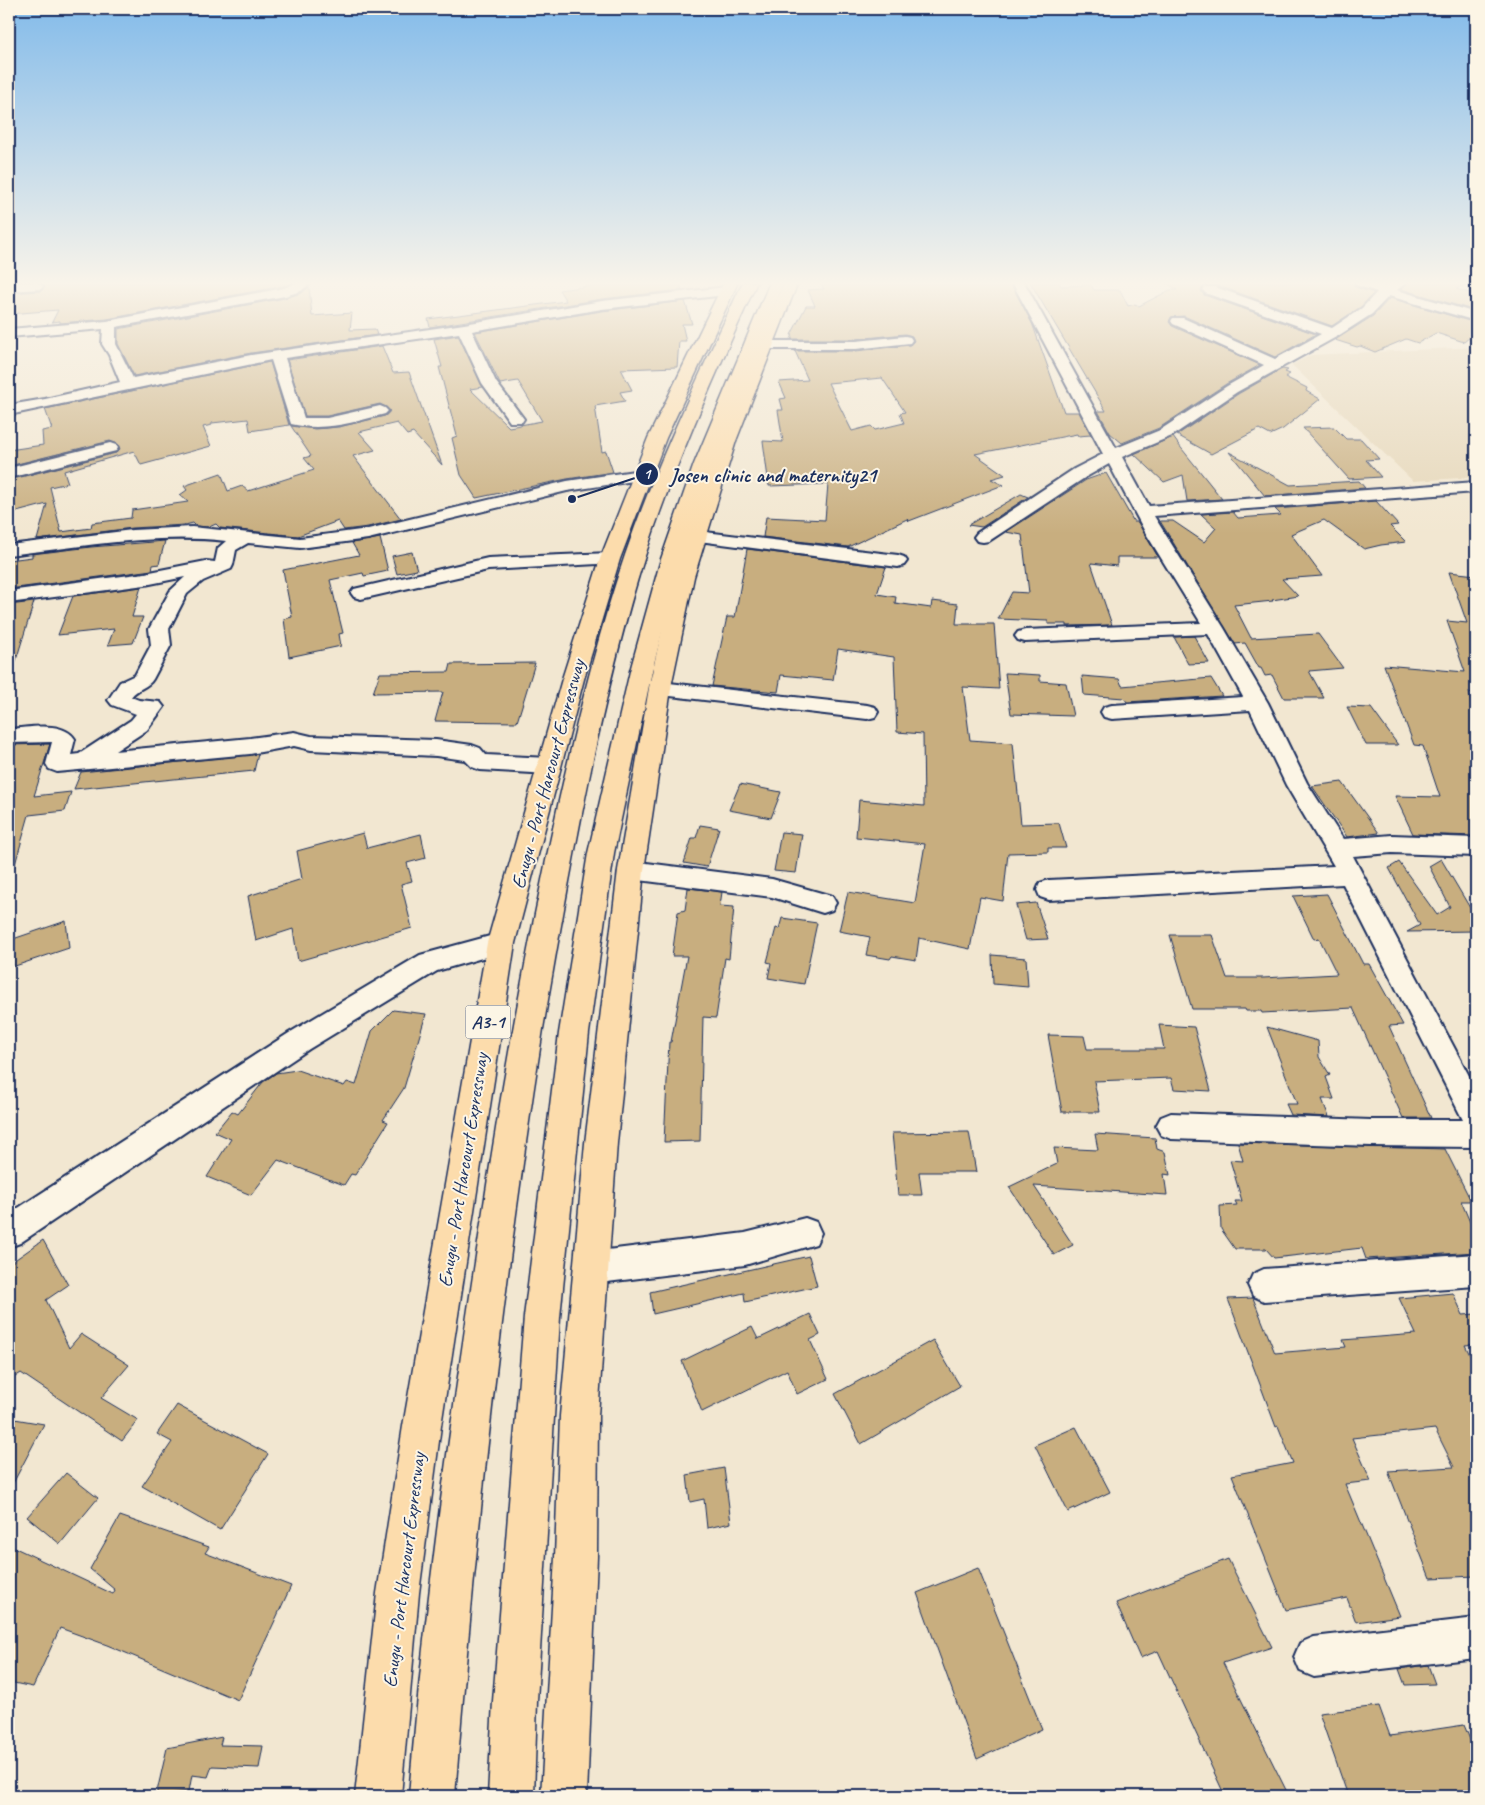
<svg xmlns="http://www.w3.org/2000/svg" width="1485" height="1805" font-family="Caveat,sans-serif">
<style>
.built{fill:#e5d6b8}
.building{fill:#c8ae7f;stroke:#1b2f5e;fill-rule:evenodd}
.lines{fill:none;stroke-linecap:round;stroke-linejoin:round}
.street-casing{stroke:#1b2f5e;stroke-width:4}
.primary-casing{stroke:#1b2f5e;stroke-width:3}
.highway-casing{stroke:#1b2f5e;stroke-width:3}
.street{fill:#fcf5e5;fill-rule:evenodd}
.primary{fill:#fcdcac;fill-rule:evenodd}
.highway{fill:#fcdcac;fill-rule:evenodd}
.labels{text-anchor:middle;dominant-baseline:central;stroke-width:4;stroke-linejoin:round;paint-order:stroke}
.shield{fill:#fcf5e5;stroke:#5e6a86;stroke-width:1}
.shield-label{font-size:19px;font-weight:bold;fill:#1b2f5e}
.street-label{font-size:20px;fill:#1b2f5e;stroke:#fcf5e5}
.leader{fill:none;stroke:#1b2f5e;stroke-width:2}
.callout-dot{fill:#1b2f5e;stroke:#fcf5e5;stroke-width:2}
.mark-label{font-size:15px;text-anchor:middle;font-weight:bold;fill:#fff}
.callout-label{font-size:21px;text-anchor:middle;font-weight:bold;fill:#1b2f5e;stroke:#fcf5e5;stroke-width:4;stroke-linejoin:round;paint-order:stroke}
</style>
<rect width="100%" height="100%" fill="#f2e7d1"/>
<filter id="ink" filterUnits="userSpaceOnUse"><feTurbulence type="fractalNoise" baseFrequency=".02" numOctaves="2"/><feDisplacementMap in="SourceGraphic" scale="10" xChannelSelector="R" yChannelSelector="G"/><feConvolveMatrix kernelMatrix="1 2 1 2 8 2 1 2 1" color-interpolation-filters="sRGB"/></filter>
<g filter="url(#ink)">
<polygon class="built" points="1476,347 1476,477 1413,481 1292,365 1311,355"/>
<g class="building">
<polygon points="39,282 294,282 283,286 107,319 60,323 60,321 52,322 58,310 9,314 9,293 41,291 45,286"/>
<polygon points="619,282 679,282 682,290 602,299 430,327 428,319 566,301 559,290"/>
<path d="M820,282H1010L1032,323L1064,412H1079L1091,435L1078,436L1077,434L975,454L1005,475L991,479L1003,485L909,521L907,519L848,547L763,537L766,517L825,520L828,484L769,486L763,441L783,442L778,410H783L780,399L786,398L779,382L808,380L795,351H856L910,345L914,341L912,336L905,334L856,339H791L793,335H791L806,306H815L808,290L824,289ZM882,378L905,412L900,413L904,423L875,430L871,426L852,431L828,383Z"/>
<polygon points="1030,282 1059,282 1061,286 1091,285 1094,290 1120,290 1128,306 1135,304 1139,306 1170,290 1177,290 1165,282 1353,282 1355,287 1374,293 1361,307 1332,326 1216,285 1203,286 1201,291 1204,295 1316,334 1275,357 1184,316 1171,317 1169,322 1172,326 1260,365 1226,384 1159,428 1122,443 1110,433 1098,411 1106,411"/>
<polygon points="1409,282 1470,282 1456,289 1476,295 1476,311 1401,289"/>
<polygon points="309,287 312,316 352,313 350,330 375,329 377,335 251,353 134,376 118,344 118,329 285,298 302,293"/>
<polygon points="1390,298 1476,323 1476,332 1464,342 1436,333 1418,343 1406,339 1375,352 1360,346 1357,347 1335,340 1373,316"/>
<polygon points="685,301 692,324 682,324 686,341 679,341 677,367 621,369 632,390 620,392 625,401 595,406 602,452 606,451 613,472 567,479 476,498 461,475 452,438 457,436 439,367 442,367 434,339 458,335 483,387 470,389 509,427 542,421 518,381 500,384 475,332 602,311"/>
<polygon points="382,346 393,373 409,372 442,465 413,433 407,435 397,423 359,432 375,450 353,456 401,519 368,527 344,530 338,521 298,536 220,528 216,524 209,527 196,526 193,523 185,525 132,528 37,540 47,504 9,514 9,480 116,453 120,449 118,444 110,441 9,466 9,450 43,445 42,431 52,429 45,409 270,362 289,425 250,431 248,419 212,423 212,425 203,427 211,446 141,465 134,451 64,471 68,483 50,487 61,532 91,528 92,523 131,518 132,510 188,502 180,495 187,490 184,486 221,473 228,491 242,486 248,491 314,470 304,458 311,456 291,426 315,429 339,427 385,416 390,411 386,407 380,404 327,416 305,416 287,360"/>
<polygon points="1282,369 1288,370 1285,372 1290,374 1285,377 1307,388 1306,391 1320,399 1283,429 1270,435 1259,429 1211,454 1177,435 1238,394"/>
<polygon points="1334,427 1346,439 1361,439 1379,459 1366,460 1381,477 1349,479 1303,428"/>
<polygon points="1173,437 1178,444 1222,499 1187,501 1183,475 1164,482 1134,454"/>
<polygon points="1229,452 1290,485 1359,481 1365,488 1265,496"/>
<polygon points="1106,473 1134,522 1138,522 1158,557 1117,557 1117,566 1091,563 1112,625 1067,626 1067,624 1048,624 1048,621 998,619 1012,592 1029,593 1022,535 1006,532 1086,480"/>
<polygon points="1021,494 1028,497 982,527 968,525"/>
<polygon points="1376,501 1398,525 1390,526 1406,542 1381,545 1364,549 1324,520 1291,534 1322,576 1282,579 1298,596 1272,600 1273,601 1234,605 1251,638 1318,634 1343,668 1309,671 1324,698 1284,698 1272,675 1265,676 1261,668 1259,668 1245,643 1235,644 1160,521 1173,521 1204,542 1216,528 1201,514 1233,512 1238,518 1281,515 1275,509"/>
<polygon points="380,538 388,571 364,576 363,573 330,580 343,633 339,634 341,646 289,657 284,619 292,617 283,570 359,555 352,543"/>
<polygon points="165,541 159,564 153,565 152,570 9,589 9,560 32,557 32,554 91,547"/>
<polygon points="747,549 886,567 877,594 896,597 895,603 931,608 932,601 958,604 956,624 994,624 999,689 963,687 970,740 1013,743 1021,824 1059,823 1066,848 1048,848 1048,852 1008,853 1003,901 980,897 970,949 919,938 916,960 892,956 890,959 866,955 870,937 839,931 848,892 915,903 925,844 856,837 859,800 924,806 923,734 897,732 894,657 838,649 833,680 781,675 778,692 712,686 727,617 735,617"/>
<polygon points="412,552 417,570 397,574 392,556"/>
<polygon points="1449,572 1476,575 1476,695 1469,692 1476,729 1476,836 1413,834 1395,796 1440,797 1423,746 1414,745 1384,665 1465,672 1447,621 1467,623"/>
<polygon points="141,587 132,617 143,617 133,643 108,645 114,629 58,635 73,596"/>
<polygon points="34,602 13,670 9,670 9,605"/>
<polygon points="1194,636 1209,663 1188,664 1174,637"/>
<polygon points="535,663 517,722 435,721 443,692 373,693 380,673 449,672 451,664"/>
<polygon points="1005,673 1040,675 1040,681 1066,683 1073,716 1011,714"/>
<polygon points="1082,676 1119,679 1122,686 1211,678 1222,696 1127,702 1124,698 1084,695"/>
<polygon points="1347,707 1371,708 1398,745 1366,745"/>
<polygon points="50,744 34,796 71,792 65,811 29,815 14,868 9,868 9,745"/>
<polygon points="258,754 254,771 74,789 81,772"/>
<polygon points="1342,782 1379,833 1347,837 1312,786"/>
<polygon points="740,784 781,792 771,818 729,810"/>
<polygon points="700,825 719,828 707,867 684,863 692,838 696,838"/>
<polygon points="781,832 802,834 796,873 774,871"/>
<polygon points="363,833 367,848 421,834 426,858 407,863 412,881 401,884 412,928 298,961 293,929 256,941 248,896 302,879 297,851"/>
<polygon points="1441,859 1476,918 1476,931 1407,932 1420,925 1389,868 1399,862 1437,915 1450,907 1429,866"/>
<polygon points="688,888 722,892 720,906 734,907 729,959 725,958 716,1018 703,1017 700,1141 664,1142 669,1042 671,1042 687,956 672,956 678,912 685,910"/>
<polygon points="1327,894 1363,964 1369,964 1403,1025 1389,1026 1431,1118 1403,1118 1353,1008 1262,1013 1261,1011 1246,1011 1245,1009 1192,1009 1170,935 1212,935 1227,978 1263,978 1337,974 1319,938 1314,939 1293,896"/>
<polygon points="1036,903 1048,939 1026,940 1016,905"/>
<polygon points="782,918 817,923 804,984 768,978 771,963 767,962 776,928 779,929"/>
<polygon points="66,921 69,948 9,968 9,947 14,945 13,939"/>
<polygon points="992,955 1026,958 1028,987 993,984"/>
<polygon points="393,1010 426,1014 404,1088 383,1120 388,1122 355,1175 351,1174 344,1185 278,1160 251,1195 207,1177 231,1139 215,1132 232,1111 238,1114 263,1082 276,1073 297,1070 344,1086 347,1082 356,1085 372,1031"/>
<polygon points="1159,1025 1194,1027 1211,1091 1174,1089 1171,1078 1094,1081 1100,1112 1062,1112 1048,1035 1084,1036 1087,1049 1164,1049"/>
<polygon points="1267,1027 1318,1041 1319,1057 1330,1075 1326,1077 1334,1099 1322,1099 1329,1117 1291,1115 1286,1104 1297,1104"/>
<polygon points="969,1132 976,1172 919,1172 922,1195 898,1195 892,1133"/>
<polygon points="1095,1134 1155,1138 1157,1149 1165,1152 1170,1175 1164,1174 1167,1195 1034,1186 1073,1245 1054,1255 1009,1187 1057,1164 1054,1148 1098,1150"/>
<polygon points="1238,1143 1445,1149 1471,1201 1461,1201 1476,1236 1476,1252 1366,1259 1362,1248 1274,1258 1266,1249 1235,1249 1221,1229 1220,1206 1237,1205 1235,1201 1242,1201 1230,1160 1243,1161"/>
<polygon points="43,1240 68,1285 46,1300 69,1348 81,1334 129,1365 101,1398 138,1420 122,1441 21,1373 9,1381 9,1264"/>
<polygon points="809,1256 817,1286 745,1302 744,1293 653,1314 650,1292"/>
<polygon points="1453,1293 1463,1315 1476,1314 1476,1344 1465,1345 1476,1367 1476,1576 1430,1578 1388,1471 1454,1467 1435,1429 1352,1438 1371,1481 1345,1484 1400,1616 1356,1622 1347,1598 1286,1610 1232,1475 1293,1463 1278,1426 1276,1427 1228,1299 1253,1298 1275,1353 1346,1347 1343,1340 1416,1334 1399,1298"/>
<polygon points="810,1314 820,1335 810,1340 828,1379 797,1394 787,1370 702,1412 682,1361 752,1327 758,1339"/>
<polygon points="933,1340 960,1386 861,1444 835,1394"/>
<polygon points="177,1405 268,1454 220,1530 142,1486 172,1442 157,1434"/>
<polygon points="9,1418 44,1424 9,1491"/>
<polygon points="1076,1427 1110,1492 1068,1512 1035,1445"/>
<polygon points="724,1468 731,1523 707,1528 704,1499 690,1502 687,1475"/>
<polygon points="66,1473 98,1498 60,1544 27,1517"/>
<polygon points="120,1516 209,1547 205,1553 291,1586 238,1700 107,1645 60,1628 33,1687 9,1682 9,1545 113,1594 115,1590 90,1569"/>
<polygon points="1228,1559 1272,1647 1223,1663 1289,1796 1225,1796 1158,1651 1140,1658 1116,1603"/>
<polygon points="978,1568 1042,1729 977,1759 917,1593"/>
<polygon points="1428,1665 1435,1684 1405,1685 1399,1669"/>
<polygon points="1379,1706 1390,1736 1464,1725 1476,1754 1476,1796 1348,1796 1319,1713"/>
<polygon points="222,1737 220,1745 263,1746 259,1768 212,1766 208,1777 192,1775 189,1791 156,1796 167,1748"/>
</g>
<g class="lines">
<defs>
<g id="street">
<polygon points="36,282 43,286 41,289 9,291 9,283"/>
<path d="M298,282H312L301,291L285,296L116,327V344L133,378L251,355L464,324L602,301L726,287L733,291L726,295L602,309L472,331L496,382L524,419L522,422H510L482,383L459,333L285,358L304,418H327L380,406L385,408L388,411L385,414C354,422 324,432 291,424L271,360L9,415V405L45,399L120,382L109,355L102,344L103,329L9,337V329L107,321L284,288Z"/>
<polygon points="1012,282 1024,282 1116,448 1160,430 1227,386 1264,365 1173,324 1171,321 1173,318 1183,318 1275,359 1321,334 1205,293 1203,290 1205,287 1215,287 1332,328 1362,308 1377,292 1356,285 1355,282 1372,282 1385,286 1392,282 1407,282 1397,290 1476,313 1476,321 1389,296 1372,314 1338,336 1237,392 1172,436 1122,457 1149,506 1476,482 1476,492 1154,516 1224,628 1268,703 1307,783 1343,839 1392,835 1476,838 1476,856 1392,853 1353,856 1476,1089 1476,1147 1371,1146 1171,1139 1161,1135 1156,1126 1161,1117 1171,1113 1371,1120 1463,1120 1343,884 1049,900 1040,897 1037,890 1040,883 1049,880 1334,866 1286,785 1250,710 1112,719 1104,717 1101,712 1104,707 1112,705 1243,697 1208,634 1025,642 1018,640 1015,636 1018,632 1025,630 1201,623 1145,532 1109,464 1086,477 989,541 983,542 977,541 974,537 977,533 1074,469 1103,454"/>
<polygon points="905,336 910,337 912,340 910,343 856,349 767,349 762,348 760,345 762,342 767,341 856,341"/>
<polygon points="110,443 116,445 118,448 116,451 9,478 9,468"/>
<path d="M641,470L647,471L649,475L647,479L567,491L368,539L300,548L248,543L236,550L233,565L231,569L203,581L187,594L169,629L171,645L153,679C148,688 137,688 131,697L139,700L160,702L164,707L147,730L115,751L250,738L294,732L311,736L436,740L472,745L480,748L486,755L549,758L557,761L560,766L557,771L549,774L480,770L472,767L465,760L436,756L311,750L294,746L250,754L57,772L49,769L46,764L52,742L9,743V729C28,728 63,720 75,739L71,755L79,754L131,720L136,714L112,705L108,700L120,682L135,675L151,645L149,629L170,591L185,577L145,585L9,603V591L145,573L206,561L215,562L218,548L226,541C154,533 81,547 9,555V545L132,530L192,527L300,538L368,529L567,481Z"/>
<polygon points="697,531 898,555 904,557 907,561 904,565 898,567 691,540 688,536 691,532"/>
<polygon points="610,553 616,555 619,559 616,563 488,570 361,599 354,597 351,593 354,589 488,558"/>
<polygon points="660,682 867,705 875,707 878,712 875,717 867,719 653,694 650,689 653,684"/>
<polygon points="631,861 772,879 832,896 836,903 832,910 823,913 772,897 631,879 622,877 619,870 622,863"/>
<polygon points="501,933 510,936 514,943 510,950 437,971 309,1049 20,1243 9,1247 9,1214 289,1033 420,955"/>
<polygon points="805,1218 816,1222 821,1233 816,1244 745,1265 591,1284 580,1279 575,1268 580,1257 591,1252 745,1233"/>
<polygon points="1476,1254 1476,1286 1264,1301 1253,1296 1248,1285 1253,1274 1264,1269"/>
<polygon points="1476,1618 1476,1658 1314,1677 1300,1671 1294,1657 1300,1643 1314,1637"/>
</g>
<g id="primary">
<polygon points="724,282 738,282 666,438 620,559 584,679 515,943 441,1426 419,1593 401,1796 355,1796 377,1593 403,1426 487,943 562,679 600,559 648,438"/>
<polygon points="784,282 798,282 736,441 694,577 672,682 644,870 617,1143 598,1416 597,1557 587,1796 541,1796 555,1557 560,1416 585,1143 618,870 650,682 674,577 718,441"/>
</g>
<g id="highway">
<path d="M743,282H757C717,372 675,462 645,556C625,618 610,682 596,745C576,839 559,934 543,1029C503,1283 475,1539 455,1796H409C426,1583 458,1370 491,1159C510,1040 532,922 558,805C577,721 597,637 625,555C657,461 701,372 743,282Z"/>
<polygon points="770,282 784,282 712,464 681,559 652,671 614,853 589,1033 560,1317 537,1701 534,1796 488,1796 493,1701 524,1317 559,1033 588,853 630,671 661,559 694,464"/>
</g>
</defs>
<use href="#street" class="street-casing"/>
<use href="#primary" class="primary-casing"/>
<use href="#highway" class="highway-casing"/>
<use href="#street" class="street"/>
<use href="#primary" class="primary"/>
<use href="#highway" class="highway"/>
</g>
</g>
<linearGradient id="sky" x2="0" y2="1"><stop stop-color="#83bbea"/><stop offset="0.53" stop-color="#f9f4ea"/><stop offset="1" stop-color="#f9f4ea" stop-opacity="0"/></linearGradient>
<rect width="1485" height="534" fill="url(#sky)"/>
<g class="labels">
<rect class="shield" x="465.5" y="1005.5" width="45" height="33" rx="4"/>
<g class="shield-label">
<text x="488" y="1022">A3-1</text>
</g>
<g class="street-label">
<text transform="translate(548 774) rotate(-75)">Enugu - Port Harcourt Expressway</text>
<text transform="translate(463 1170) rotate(-81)">Enugu - Port Harcourt Expressway</text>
<text transform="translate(404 1570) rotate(-83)">Enugu - Port Harcourt Expressway</text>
</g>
</g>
<path class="leader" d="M572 499L647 474"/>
<g class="callout-dot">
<circle cx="572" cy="499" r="5"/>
<circle cx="647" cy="474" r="12"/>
</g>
<g class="mark-label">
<text x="647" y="479">1</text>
</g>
<g class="callout-label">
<text x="773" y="482">Josen clinic and maternity21</text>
</g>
<rect width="1485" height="1805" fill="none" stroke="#fcf5e5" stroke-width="30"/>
<rect x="15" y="15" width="1455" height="1775" fill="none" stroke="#1b2f5e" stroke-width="2" filter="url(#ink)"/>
</svg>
